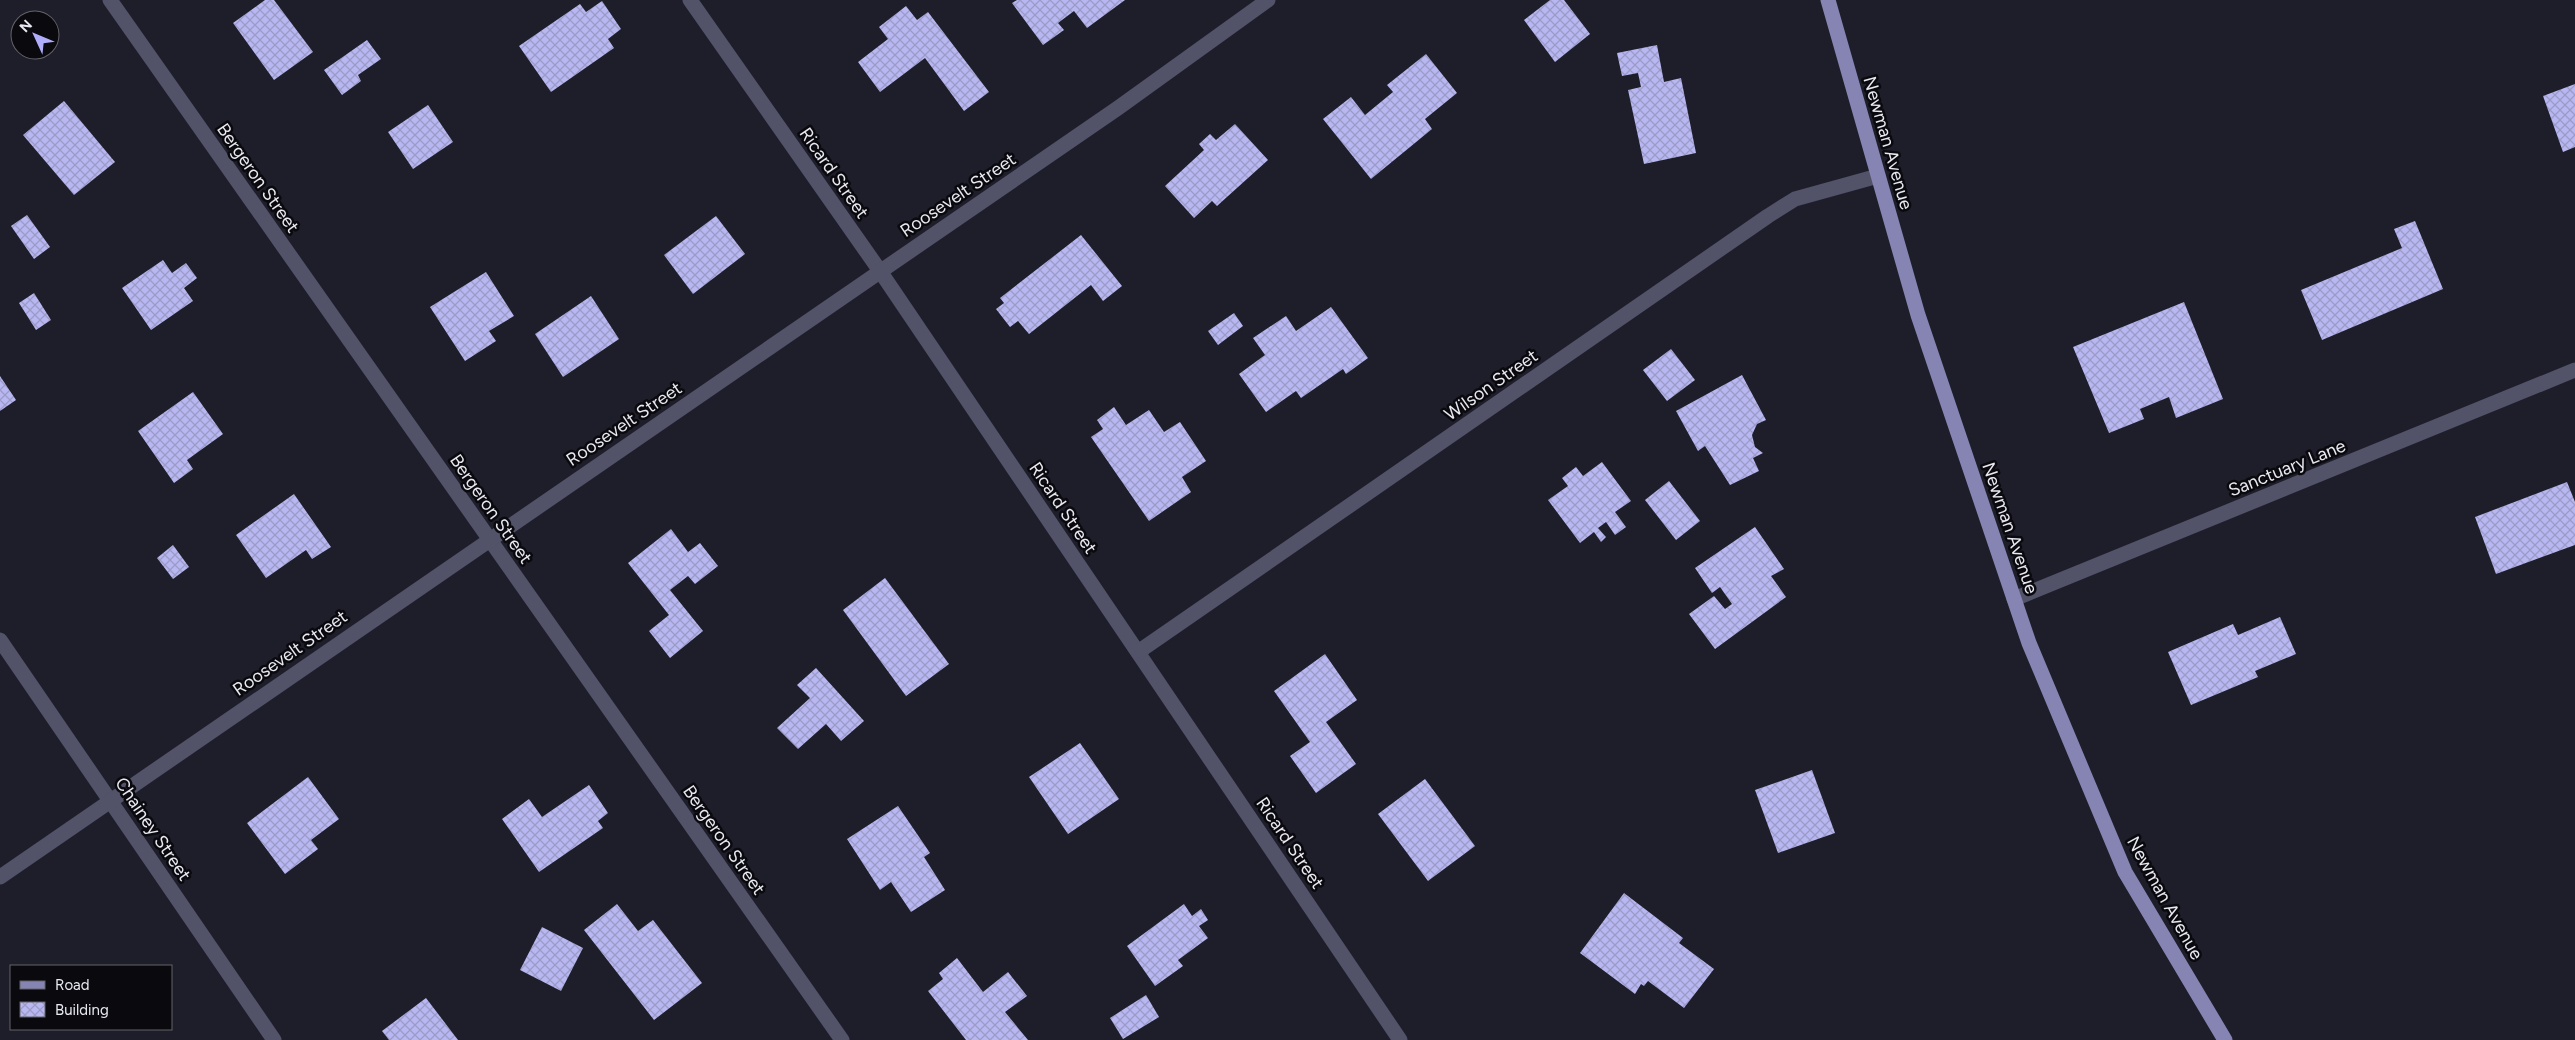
<svg xmlns="http://www.w3.org/2000/svg" width="2575" height="1040" font-family="Figtree,sans-serif">
<style>
.building{fill:url(#building-cross-hatch)}
.lines{fill:none;stroke-linecap:round;stroke-linejoin:round}
.minor{stroke:#525269;stroke-width:15}
.major{stroke:#8584b3;stroke-width:15}
.labels{text-anchor:middle;dominant-baseline:central;stroke-width:5;stroke-linejoin:round;paint-order:stroke}
.street-label{font-size:18px;fill:#e9e9f2;stroke:#09090e}
</style>
<defs>
<pattern id="building-cross-hatch" width="8" height="8" patternUnits="userSpaceOnUse" patternTransform="scale(1.25)"><rect width="8" height="8" fill="#b8b7f1"/><path d="M0 0l8 8M0 8l8-8" fill="none" stroke="#9c9bc7"/></pattern>
</defs>
<rect width="100%" height="100%" fill="#1e1e2b"/>
<g class="building">
<polygon points="265,0 274,0 313,52 274,80 233,23"/>
<polygon points="1017,0 1125,0 1087,28 1074,11 1058,23 1064,30 1043,45 1012,3"/>
<polygon points="1550,0 1564,0 1590,34 1555,62 1524,20"/>
<polygon points="602,1 621,29 608,39 614,48 551,92 519,46 580,4 586,12"/>
<polygon points="906,6 917,20 928,12 989,92 964,111 925,58 880,92 858,62 888,39 879,27"/>
<polygon points="367,40 381,59 358,75 361,81 342,95 324,70"/>
<polygon points="1657,45 1664,82 1681,78 1696,153 1644,164 1628,90 1641,87 1638,73 1622,76 1617,53"/>
<polygon points="1426,54 1457,93 1425,119 1432,129 1371,179 1323,119 1351,97 1365,115 1393,92 1387,85"/>
<polygon points="2575,84 2575,147 2563,152 2543,96"/>
<polygon points="64,101 115,162 74,195 23,135"/>
<polygon points="428,105 453,142 413,169 388,132"/>
<polygon points="1235,124 1268,160 1217,206 1212,201 1194,218 1165,186 1204,150 1199,144 1210,134 1216,140"/>
<polygon points="27,215 50,247 34,259 11,226"/>
<polygon points="716,216 745,254 693,294 664,255"/>
<polygon points="2415,221 2443,289 2322,340 2301,290 2402,248 2394,229"/>
<polygon points="1081,235 1122,286 1103,301 1091,285 1029,334 1018,321 1010,327 996,309 1004,303 1000,298"/>
<polygon points="163,260 172,273 186,263 197,278 184,288 193,301 151,330 122,288"/>
<polygon points="486,272 514,316 489,331 496,341 465,361 430,307"/>
<polygon points="34,293 51,320 36,330 19,303"/>
<polygon points="591,296 619,339 563,377 535,334"/>
<polygon points="2184,302 2223,399 2176,418 2169,397 2140,409 2144,419 2109,433 2073,347"/>
<polygon points="1331,307 1368,358 1346,374 1343,369 1301,398 1296,391 1266,412 1239,374 1265,355 1253,338 1286,316 1296,331"/>
<polygon points="1234,313 1243,326 1218,345 1208,331"/>
<polygon points="1671,349 1695,380 1667,401 1643,370"/>
<polygon points="1742,375 1766,420 1757,424 1752,435 1755,447 1763,453 1753,458 1759,471 1730,485 1705,446 1698,451 1676,411"/>
<polygon points="0,376 16,400 0,411"/>
<polygon points="193,392 223,434 187,460 193,469 174,483 138,431"/>
<polygon points="1114,407 1126,425 1149,410 1164,432 1180,422 1206,461 1182,477 1191,492 1149,521 1091,437 1103,429 1097,420"/>
<polygon points="1602,462 1631,501 1615,512 1626,527 1615,535 1606,522 1598,528 1606,537 1601,542 1594,532 1580,543 1548,500 1568,486 1562,478 1576,467 1583,476"/>
<polygon points="1669,481 1700,521 1676,540 1645,500"/>
<polygon points="2567,482 2575,502 2575,545 2496,574 2475,517"/>
<polygon points="294,494 331,547 312,559 306,550 266,578 236,535"/>
<polygon points="1755,527 1784,569 1771,576 1786,597 1715,649 1689,614 1714,596 1725,609 1732,604 1720,587 1712,593 1695,568"/>
<polygon points="671,529 688,552 700,543 718,566 695,584 688,576 670,590 703,631 670,658 649,631 669,615 628,563"/>
<polygon points="173,545 189,567 173,579 157,558"/>
<polygon points="885,578 949,664 906,696 843,610"/>
<polygon points="2280,617 2296,654 2255,671 2258,677 2191,705 2168,652 2233,624 2238,635"/>
<polygon points="1325,654 1357,700 1326,722 1356,764 1316,793 1290,756 1310,742 1274,691"/>
<polygon points="816,668 864,721 841,741 826,724 798,749 777,728 810,698 797,685"/>
<polygon points="1080,743 1119,799 1068,834 1029,777"/>
<polygon points="1812,770 1835,833 1778,853 1755,790"/>
<polygon points="308,777 339,819 311,840 318,849 285,874 247,823"/>
<polygon points="1425,779 1475,846 1428,881 1378,814"/>
<polygon points="589,785 608,813 598,821 603,828 539,872 502,819 529,799 542,817"/>
<polygon points="898,806 930,853 924,857 945,890 911,912 891,882 880,890 847,839"/>
<polygon points="1624,893 1683,938 1679,943 1714,969 1684,1008 1648,981 1644,986 1641,984 1635,994 1580,953"/>
<polygon points="617,904 638,931 653,920 702,983 654,1020 584,930"/>
<polygon points="1184,904 1192,916 1201,909 1208,920 1199,926 1208,938 1178,960 1183,966 1155,986 1127,946"/>
<polygon points="542,927 583,948 561,991 520,970"/>
<polygon points="957,958 983,992 1008,972 1027,996 1005,1012 1028,1040 966,1040 928,991 943,979 939,973"/>
<polygon points="1146,995 1159,1017 1123,1039 1110,1018"/>
<polygon points="426,998 458,1040 389,1040 382,1031"/>
</g>
<g class="lines">
<g class="minor">
<polyline points="110,0 842,1040"/>
<polyline points="690,0 880,271 1400,1040"/>
<polyline points="2014,599 2575,370"/>
<polyline points="0,640 274,1040"/>
<polyline points="1138,652 1768,216 1795,199 1878,176"/>
<polyline points="0,877 1118,108 1268,0"/>
</g>
<polyline class="major" points="1828,0 1918,315 2029,643 2125,872 2225,1040"/>
</g>
<g class="labels">
<g class="street-label">
<text transform="translate(1888 143) rotate(74)">Newman Avenue</text>
<text transform="translate(834 173) rotate(55)">Ricard Street</text>
<text transform="translate(258 178) rotate(55)">Bergeron Street</text>
<text transform="translate(958 195) rotate(-34)">Roosevelt Street</text>
<text transform="translate(1491 385) rotate(-35)">Wilson Street</text>
<text transform="translate(624 424) rotate(-34)">Roosevelt Street</text>
<text transform="translate(2287 468) rotate(-22)">Sanctuary Lane</text>
<text transform="translate(1063 508) rotate(56)">Ricard Street</text>
<text transform="translate(491 509) rotate(55)">Bergeron Street</text>
<text transform="translate(2010 528) rotate(71)">Newman Avenue</text>
<text transform="translate(290 653) rotate(-35)">Roosevelt Street</text>
<text transform="translate(153 829) rotate(56)">Chainey Street</text>
<text transform="translate(724 840) rotate(55)">Bergeron Street</text>
<text transform="translate(1290 843) rotate(56)">Ricard Street</text>
<text transform="translate(2165 898) rotate(61)">Newman Avenue</text>
</g>
</g>
<rect x="10" y="965" width="162" height="65" fill="#09090e" stroke="#636369"/>
<rect x="20" y="981" width="25" height="8" fill="#8584b3" stroke="#636369"/>
<text x="55" y="990" font-size="15" fill="#e9e9f2">Road</text>
<rect x="20" y="1002" width="25" height="15" fill="url(#building-cross-hatch)" stroke="#636369"/>
<text x="55" y="1015" font-size="15" fill="#e9e9f2">Building</text>
<g transform="translate(35 35) rotate(314)"><circle r="24" fill="#09090e" stroke="#636369"/>
<path d="M0-4L9 19L0 12L-9 19Z" fill="#b0adfa"/>
<text y="-8" font-size="14" font-weight="bold" text-anchor="middle" fill="#e9e9f2">N</text>
</g>
</svg>
